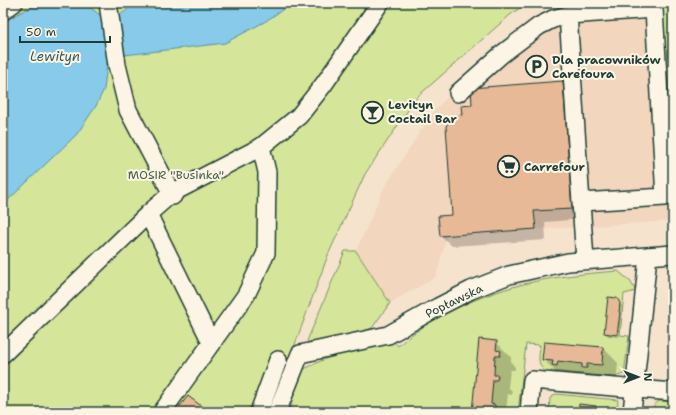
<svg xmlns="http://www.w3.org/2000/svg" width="676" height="415" font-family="'Shantell Sans',sans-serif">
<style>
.built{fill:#f2d6be}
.green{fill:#d5e599;stroke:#7a9166}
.water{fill:#87cae9;stroke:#5d92a1}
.shadow{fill:#0003}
.building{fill:#e7b997;stroke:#1f3d34}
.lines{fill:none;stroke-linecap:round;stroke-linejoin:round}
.minor-casing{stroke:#1f3d34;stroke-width:20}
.minor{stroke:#fcf5e5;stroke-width:17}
.labels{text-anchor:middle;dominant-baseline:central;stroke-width:4;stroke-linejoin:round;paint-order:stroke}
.poi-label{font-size:12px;font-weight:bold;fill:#1f3d34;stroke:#fcf5e5;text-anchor:start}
.park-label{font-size:12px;fill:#435f48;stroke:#fcf5e5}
.street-label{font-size:12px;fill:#1f3d34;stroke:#fcf5e5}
.water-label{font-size:13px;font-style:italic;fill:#345958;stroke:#fcf5e5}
</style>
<rect width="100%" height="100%" fill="#f6e3ce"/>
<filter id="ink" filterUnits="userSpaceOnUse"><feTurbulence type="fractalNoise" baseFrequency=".025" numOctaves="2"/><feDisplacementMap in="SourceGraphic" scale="8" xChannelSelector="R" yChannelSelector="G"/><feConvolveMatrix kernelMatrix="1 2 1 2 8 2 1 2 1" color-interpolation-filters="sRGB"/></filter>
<g filter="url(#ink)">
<polygon class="built" points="558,3 673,3 673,221 447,235 436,277 390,303 356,251 384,188 432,113 477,67 520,29"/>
<g class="green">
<polygon points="3,3 527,3 510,15 417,97 365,174 328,255 270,412 3,412"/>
<polygon points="659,3 673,3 673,113 665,106"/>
<polygon points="345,251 356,251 390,303 372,328 331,343 311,344 307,341"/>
<path d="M618,271L630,281L636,291L624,294L620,335L629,336L624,374L614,377L551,371L550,374C536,367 539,359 540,345L526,344L518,412H291L292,400L304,369L325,359L391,338L398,346C434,313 494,289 542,280C567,275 593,273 618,271Z"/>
<polygon points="556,394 618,400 617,412 549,412 550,398"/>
<polygon points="659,401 673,402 673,412 654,412 654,405"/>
</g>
<path class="water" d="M42,3H80L91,8L104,18C114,15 128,15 131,3H292L266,21L225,43L108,57L104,89L96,106L77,134L3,205V23L21,12Z"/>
<g class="shadow">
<polygon points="562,82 573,93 582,219 545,222 546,240 452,246 441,236 453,216 463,116 474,106"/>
<polygon points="619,302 622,306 619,337 608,336 605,333"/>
<polygon points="496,342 511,357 511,362 515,367 515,370 510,370 508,387 512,391 512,395 508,394 506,412 473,412"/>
<polygon points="545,343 603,348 618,363 616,380 558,374 543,359"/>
<polygon points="595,407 600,412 579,412"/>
</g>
<g class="building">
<polygon points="563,81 572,209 534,211 536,229 440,236 438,216 452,215 446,126 454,116 462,115 461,106 472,105 471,88"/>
<polygon points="608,297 617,298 620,303 619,312 620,313 617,335 604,333"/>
<polygon points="479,339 497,341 496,350 501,351 500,356 495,356 494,375 498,375 497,380 493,380 491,404 495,405 495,410 490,409 490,412 472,412"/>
<polygon points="544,342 603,347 602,365 587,364 587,368 582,368 582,364 558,361 557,366 552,365 553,361 542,360"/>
<polygon points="188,396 209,412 164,412 173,400 180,406"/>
<polygon points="579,404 596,406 595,412 578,412"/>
</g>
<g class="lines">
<defs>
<g id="minor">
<polyline points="108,3 117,65 128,110 173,196"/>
<polyline points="3,11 14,3"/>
<polyline points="458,93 502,54 539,26 553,19 568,15"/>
<polyline points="581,202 665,197 654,9 568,15 585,260"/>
<polyline points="148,214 212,344"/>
<polyline points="3,354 148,214 172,193 261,147 299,116 324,84 380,3"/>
<polyline points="162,412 246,295 266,253 267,172 261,147"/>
<polyline points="259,412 278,360"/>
<polyline points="277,412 300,354 388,335 438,307 471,290 509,275 568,262 673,254"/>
<polyline points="529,412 532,380 673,392"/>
<polyline points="632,412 648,256"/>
</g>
</defs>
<use href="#minor" class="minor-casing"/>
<use href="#minor" class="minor"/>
</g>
</g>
<defs>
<symbol id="parking-ring" viewBox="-11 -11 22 22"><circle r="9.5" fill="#fcf5e5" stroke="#1f3d34" stroke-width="1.5"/><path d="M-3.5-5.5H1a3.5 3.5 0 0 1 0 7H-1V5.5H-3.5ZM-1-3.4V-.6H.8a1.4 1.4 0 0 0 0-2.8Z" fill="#1f3d34"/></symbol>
<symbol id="bar-ring" viewBox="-11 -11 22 22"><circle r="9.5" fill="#fcf5e5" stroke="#1f3d34" stroke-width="1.5"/><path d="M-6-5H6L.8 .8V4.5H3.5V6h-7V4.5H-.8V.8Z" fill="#1f3d34"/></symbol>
<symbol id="supermarket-ring" viewBox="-11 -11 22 22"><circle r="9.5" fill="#fcf5e5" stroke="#1f3d34" stroke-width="1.5"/><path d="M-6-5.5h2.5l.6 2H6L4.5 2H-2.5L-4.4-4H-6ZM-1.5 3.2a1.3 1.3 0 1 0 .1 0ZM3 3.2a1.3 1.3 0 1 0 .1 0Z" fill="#1f3d34"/></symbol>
</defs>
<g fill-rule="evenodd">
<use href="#parking-ring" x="524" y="54" width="25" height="25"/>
<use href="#bar-ring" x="360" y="100" width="25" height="25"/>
<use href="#supermarket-ring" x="496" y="154" width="25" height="25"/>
</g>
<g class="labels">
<g class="poi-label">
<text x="552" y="60">Dla pracowników<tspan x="552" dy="14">Carefoura</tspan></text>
<text x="388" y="105">Levityn<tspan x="388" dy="14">Coctail Bar</tspan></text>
<text x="524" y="167">Carrefour</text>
</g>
<g class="park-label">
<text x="176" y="175">MOSiR "Businka"</text>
</g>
<g class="street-label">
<text transform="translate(454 301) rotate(-26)">Popławska</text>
</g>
<g class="water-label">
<text x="55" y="56">Lewityn</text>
</g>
</g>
<rect width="676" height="415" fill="none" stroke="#fcf5e5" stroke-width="16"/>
<rect x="8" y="8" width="660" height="399" fill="none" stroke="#1f3d34" stroke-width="1.5" filter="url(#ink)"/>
<g transform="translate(638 377) rotate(90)" stroke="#fcf5e5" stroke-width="3" paint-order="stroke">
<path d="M0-3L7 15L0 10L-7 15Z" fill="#1f3d34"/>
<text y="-6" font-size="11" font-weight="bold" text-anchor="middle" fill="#1f3d34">N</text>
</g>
<path d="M20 36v6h90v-6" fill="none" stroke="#1f3d34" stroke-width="2"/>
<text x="26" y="36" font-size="12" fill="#1f3d34" stroke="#fcf5e5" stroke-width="3" paint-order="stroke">50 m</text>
</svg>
